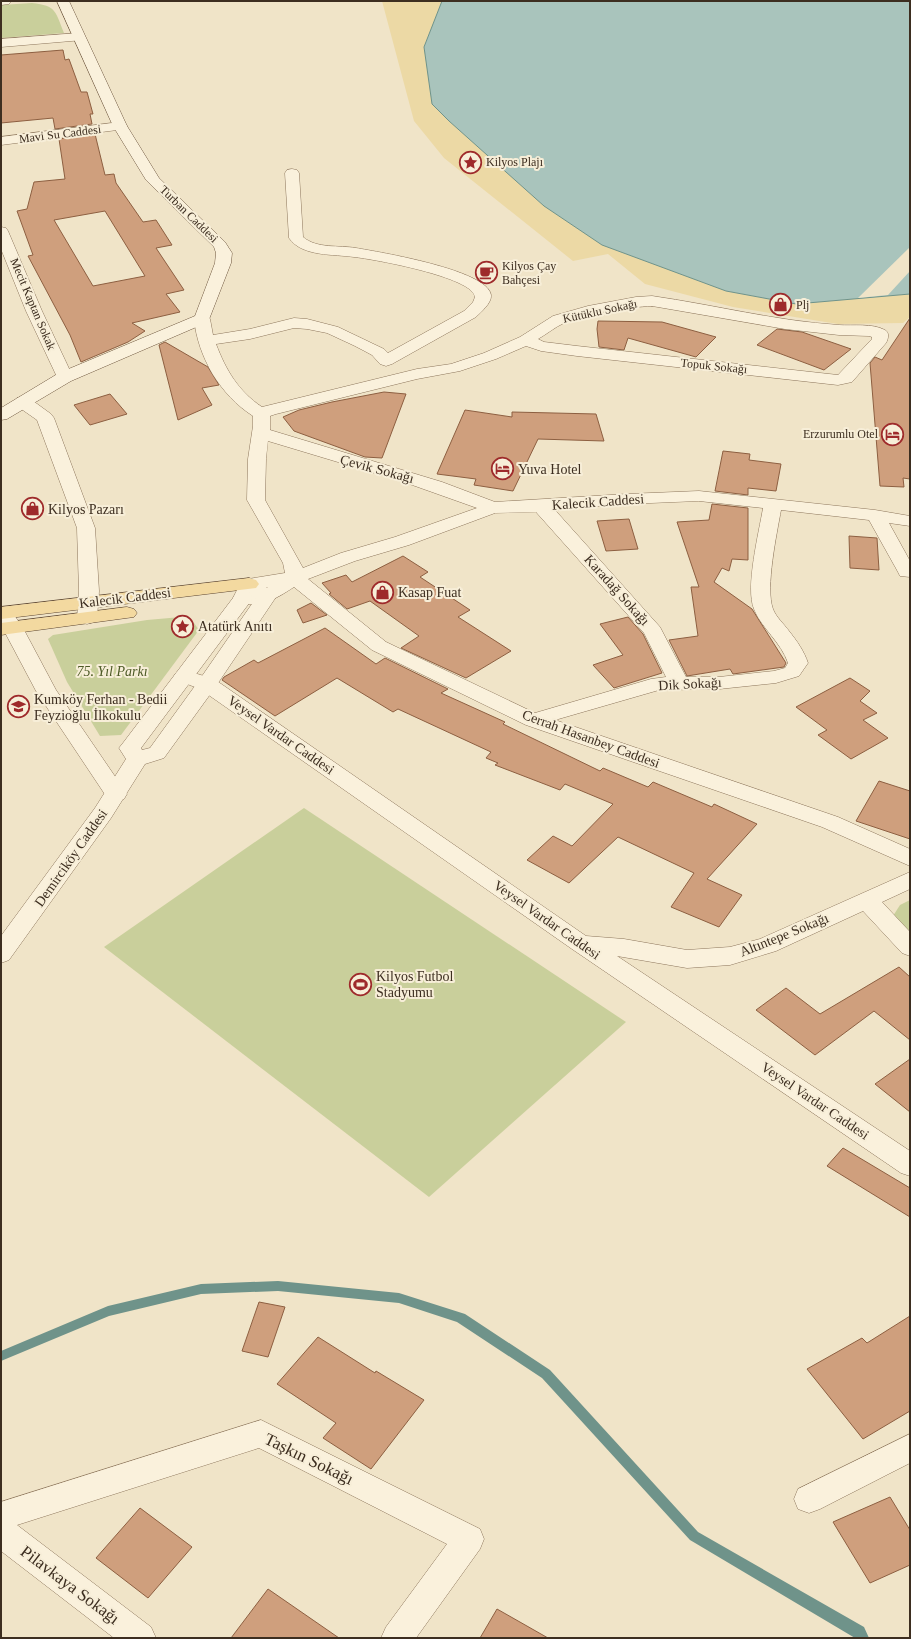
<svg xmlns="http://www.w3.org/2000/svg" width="911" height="1639" font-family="Georgia,serif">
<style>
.green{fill:#c9cf9b}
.sand{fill:#ecd9a5}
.water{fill:#a9c4bc;stroke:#6f938a}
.pier{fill:#f0e4c8}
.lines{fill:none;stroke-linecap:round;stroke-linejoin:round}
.stream{fill:#6f938a;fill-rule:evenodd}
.building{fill:#cf9f7d;stroke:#8d5f41;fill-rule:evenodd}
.minor-casing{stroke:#8d765c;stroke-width:1}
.tertiary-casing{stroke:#8d765c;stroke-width:1}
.secondary-casing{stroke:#6f573f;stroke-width:1}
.primary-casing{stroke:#5b4430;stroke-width:1}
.minor{fill:#faf1dc;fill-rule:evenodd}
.tertiary{fill:#faf1dc;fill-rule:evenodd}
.secondary{fill:#faf1dc;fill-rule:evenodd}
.primary{fill:#f3d9a0;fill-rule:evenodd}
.labels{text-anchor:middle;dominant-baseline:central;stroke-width:4;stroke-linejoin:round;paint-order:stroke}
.far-street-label{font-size:12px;fill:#3d2e20;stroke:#f7eed8}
.far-poi-label{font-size:12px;fill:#3d2e20;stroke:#f7eed8;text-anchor:start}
.street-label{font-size:14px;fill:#3d2e20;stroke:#f7eed8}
.poi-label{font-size:14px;fill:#3d2e20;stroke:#f7eed8;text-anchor:start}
.park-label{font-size:14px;font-style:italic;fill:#4d5a26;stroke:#f7eed8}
.near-street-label{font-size:17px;fill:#3d2e20;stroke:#f7eed8}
</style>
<rect width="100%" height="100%" fill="#f0e4c8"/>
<g class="green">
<path d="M32,3C57,6 55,11 64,33L1,38V5Z"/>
<polygon points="181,617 194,623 199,630 121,735 100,736 67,682 48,639 53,635 147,620"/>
<polygon points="304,808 626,1022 429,1197 104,947"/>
<polygon points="910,900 910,936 893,916 900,905"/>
</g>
<polygon class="sand" points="382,1 442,1 424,47 449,121 544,206 602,245 726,291 796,304 910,294 910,317 903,323 838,324 733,307 645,284 608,254 573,261 444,158 414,121"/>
<polygon class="water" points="442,1 910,1 910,294 796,304 726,291 602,245 544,206 449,121 432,104 424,47"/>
<polygon class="pier" points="910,247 910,271 888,295 858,298"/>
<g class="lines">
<polygon class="stream" points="278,1281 399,1293 465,1314 550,1370 698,1532 864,1627 869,1638 855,1638 690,1540 542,1378 457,1322 399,1303 278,1291 201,1294 109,1316 1,1361 1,1351 108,1306 201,1284"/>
</g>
<g class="building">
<polygon points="63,50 65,60 69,59 81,92 87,92 93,114 90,114 92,124 55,129 53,118 1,123 1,55"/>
<path d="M95,134L105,175L114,174L116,183L143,222L156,220L172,245L156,248L184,290L166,294L180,312L132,323L145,331L128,342L81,362L70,335L28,256L33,255L17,211L27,209L34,182L65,179L59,139ZM105,211L145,276L93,286L54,220Z"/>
<polygon points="910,318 910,479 903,478 904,487 880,486 870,363 875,357 882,360"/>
<polygon points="598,321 662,322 716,337 696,357 628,338 624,350 599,347 597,329"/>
<polygon points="777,329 802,332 851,349 824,370 757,345"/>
<polygon points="165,342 208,367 219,385 202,388 212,405 178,420 159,345"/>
<polygon points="384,392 406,394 382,458 365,457 294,431 283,417 299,410 332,402"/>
<polygon points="110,394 127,414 90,425 74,405"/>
<polygon points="465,410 512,417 512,412 596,414 604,441 538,439 513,491 474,485 476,479 437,474"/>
<polygon points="723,451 750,454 749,460 781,464 776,491 748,488 748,495 715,491"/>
<polygon points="712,504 748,508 748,560 732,559 729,571 722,568 714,582 752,609 786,663 784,667 733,674 730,669 687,676 669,640 698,636 691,587 699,587 677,522 709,520"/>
<polygon points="629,519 638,549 606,551 597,521"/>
<polygon points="849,536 877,538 879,570 850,568"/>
<polygon points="403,556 428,572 420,577 470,610 458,617 511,651 466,678 401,648 419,636 370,601 347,609 329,594 331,593 322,583 346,575 352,582"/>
<polygon points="311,603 327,615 303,623 297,610"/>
<polygon points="628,617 643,634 662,673 614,688 593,665 623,655 600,624"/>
<polygon points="325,628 376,664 385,658 448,689 441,693 505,722 503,724 600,771 603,768 648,787 653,782 712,807 714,804 757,824 707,879 742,895 719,927 671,907 694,873 618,837 569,883 527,860 553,836 572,846 613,804 565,784 560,790 495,765 498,763 486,758 491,752 398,709 393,712 337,678 275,716 222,680 224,677 254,660 258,663"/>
<polygon points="850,678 870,691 860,701 877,713 863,720 888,738 851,759 818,735 827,730 796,707"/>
<polygon points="879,781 910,791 910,839 856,821"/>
<polygon points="899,967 910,977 910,1040 874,1011 815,1055 756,1010 786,988 820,1014"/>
<polygon points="910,1059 910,1112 875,1084"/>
<polygon points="843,1148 910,1188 910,1217 827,1166"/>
<polygon points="259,1302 285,1307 268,1357 242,1351"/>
<polygon points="910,1316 910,1411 863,1439 807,1369 862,1338 867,1343"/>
<polygon points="318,1337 375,1373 376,1371 424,1400 371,1469 323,1438 336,1423 277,1384"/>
<polygon points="890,1497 910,1530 910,1565 870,1583 833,1522"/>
<polygon points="140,1508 192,1547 148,1598 96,1558"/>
<polygon points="268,1589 339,1638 231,1638"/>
<polygon points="497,1609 548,1638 480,1638"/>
</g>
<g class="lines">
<defs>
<g id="minor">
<polygon points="1,1 11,1 9,4 1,5"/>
<polygon points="79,33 83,34 85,37 83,40 1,47 1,39"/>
<polygon points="120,122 125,123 127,126 125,129 1,145 1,137"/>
<path d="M292,169L297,170L299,173L303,237C317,249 339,245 356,248C379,252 488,270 491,295C492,303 481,312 476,317L392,364L386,366L380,364L372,355L355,346L327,333L307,329L294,328L250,339L216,344C226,370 238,391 262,407L417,369L451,364L484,353L520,337L553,316L588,306L636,297L652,296C715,305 776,321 839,325C853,326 872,323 885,330C890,333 888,339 886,343L852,382L838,385L577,356L541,351L526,346L496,359L460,371L417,379L276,414L270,416V430L442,482L495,502L627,494L699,491L875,510L910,516V526L889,523L910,561V577L900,576L898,572L869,520L781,510C777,533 765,588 773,609C776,617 784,624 789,631C797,641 804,651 808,663L799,676L776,683L719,689L659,690L555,720L838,817L910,849V866L822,827L526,725L372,650L294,587C274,600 261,608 236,602L233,598L242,580L285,573L283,563L247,500L248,459L253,426V416C220,395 198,357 194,319L196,316L202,314L208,316L210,319L213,335L250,329L294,318L307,319L338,327L384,349L388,353L464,311L473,302L475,297C473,277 373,259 354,257C334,254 302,257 289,238L285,173L287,170ZM652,306L785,329L839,335L869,336L872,337V339L838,375L577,346L544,342L538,339C547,334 555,327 564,323C584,313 629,307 652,306ZM268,441L401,481L477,508L395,537L341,553L303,568L265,500L266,459ZM699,501L763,508C759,532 745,588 754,609C762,629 781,642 788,663L785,668L774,671L719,677H686L660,627L555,510L627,504ZM536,512L644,633L666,677L651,679L535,713L386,642L308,579L355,561L409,545L495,513ZM268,587L261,591L255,592L257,589Z"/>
<polygon points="1,227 6,228 8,231 42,311 73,377 71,381 65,382 59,381 57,377 26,311 1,249"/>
<polygon points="23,397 29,398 51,414 54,418 95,528 99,591 97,618 94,622 87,624 80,622 77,618 79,591 77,528 37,420 17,406 15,402 17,398"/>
<polygon points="3,607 10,609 23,628 56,690 127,794 124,799 116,801 108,799 36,691 1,625 1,608"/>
<polygon points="184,670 214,679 586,936 624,939 687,950 730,947 760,939 910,872 910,889 882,902 910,932 910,956 902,953 863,911 776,951 730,965 687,968 617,956 910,1151 910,1176 901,1173 572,949 200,689 177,680 174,676 177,672"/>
<polygon points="261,1420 480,1529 484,1539 480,1549 416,1638 381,1638 386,1627 447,1544 259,1448 17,1525 151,1627 156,1638 114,1638 1,1551 1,1502"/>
<polygon points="910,1434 910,1463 820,1509 809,1513 798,1509 794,1499 798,1489"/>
</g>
<path id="tertiary" d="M249,578C259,581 270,589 276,597L214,689L164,758L145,764L111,818L9,960L1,963V936L95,808L126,759L119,748L123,743L236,594L243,592L250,594L253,598L250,602L141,748L142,750L150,748L200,679L256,598L239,584L242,580Z"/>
<polygon id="secondary" points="57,1 69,1 127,126 159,178 225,242 232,253 231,263 208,322 71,381 7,419 1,420 1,408 59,373 195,316 215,263 216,253 214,247 146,180 113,126"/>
<g id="primary">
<polygon points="249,578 256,580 259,584 256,588 1,619 1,607"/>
<polygon points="127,607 134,609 137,613 134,617 1,635 1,623"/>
</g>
</defs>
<use href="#minor" class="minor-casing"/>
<use href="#tertiary" class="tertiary-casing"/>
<use href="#secondary" class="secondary-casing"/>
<use href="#primary" class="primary-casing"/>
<use href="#minor" class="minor"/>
<use href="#tertiary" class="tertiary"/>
<use href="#secondary" class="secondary"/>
<use href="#primary" class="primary"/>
</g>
<defs>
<symbol id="sight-ring" viewBox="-11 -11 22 22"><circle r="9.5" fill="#f7eed8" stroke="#9e2a2b" stroke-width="1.5"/><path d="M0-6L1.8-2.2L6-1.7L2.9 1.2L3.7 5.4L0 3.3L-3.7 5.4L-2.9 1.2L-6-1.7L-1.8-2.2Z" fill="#9e2a2b"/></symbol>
<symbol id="cafe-ring" viewBox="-11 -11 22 22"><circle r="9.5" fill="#f7eed8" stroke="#9e2a2b" stroke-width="1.5"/><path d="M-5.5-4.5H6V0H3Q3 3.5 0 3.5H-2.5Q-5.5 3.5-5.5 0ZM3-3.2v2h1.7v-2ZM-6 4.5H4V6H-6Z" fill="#9e2a2b"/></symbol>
<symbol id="shop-ring" viewBox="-11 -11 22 22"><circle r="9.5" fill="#f7eed8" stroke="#9e2a2b" stroke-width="1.5"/><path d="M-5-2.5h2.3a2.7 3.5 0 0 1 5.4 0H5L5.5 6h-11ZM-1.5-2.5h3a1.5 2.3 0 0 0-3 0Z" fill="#9e2a2b"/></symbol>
<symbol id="hotel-ring" viewBox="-11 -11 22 22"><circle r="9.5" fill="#f7eed8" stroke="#9e2a2b" stroke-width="1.5"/><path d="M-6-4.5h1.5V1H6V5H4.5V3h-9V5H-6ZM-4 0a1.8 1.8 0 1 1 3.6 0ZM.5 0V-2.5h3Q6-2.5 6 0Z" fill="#9e2a2b"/></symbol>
<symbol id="school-ring" viewBox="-11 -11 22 22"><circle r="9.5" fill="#f7eed8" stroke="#9e2a2b" stroke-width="1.5"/><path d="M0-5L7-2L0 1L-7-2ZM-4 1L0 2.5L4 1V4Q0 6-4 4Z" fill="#9e2a2b"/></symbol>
<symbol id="stadium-ring" viewBox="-11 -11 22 22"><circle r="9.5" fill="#f7eed8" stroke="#9e2a2b" stroke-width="1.5"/><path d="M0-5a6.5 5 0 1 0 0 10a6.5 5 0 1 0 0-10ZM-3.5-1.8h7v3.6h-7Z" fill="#9e2a2b"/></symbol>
</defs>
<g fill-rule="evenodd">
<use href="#sight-ring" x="458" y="150" width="25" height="25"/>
<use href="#cafe-ring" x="474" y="260" width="25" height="25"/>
<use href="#shop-ring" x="768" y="292" width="25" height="25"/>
<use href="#hotel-ring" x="880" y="422" width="25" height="25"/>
<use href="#hotel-ring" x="490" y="456" width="25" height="25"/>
<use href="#shop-ring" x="20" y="496" width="25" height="25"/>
<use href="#shop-ring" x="370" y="580" width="25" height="25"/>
<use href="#sight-ring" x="170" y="614" width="25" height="25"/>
<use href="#school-ring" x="6" y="694" width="25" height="25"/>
<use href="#stadium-ring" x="348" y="972" width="25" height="25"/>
</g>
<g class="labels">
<g class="far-street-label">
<text transform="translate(60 134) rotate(-7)">Mavi Su Caddesi</text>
<text transform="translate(189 214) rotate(44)">Turban Caddesi</text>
<text transform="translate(33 304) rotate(67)">Mecit Kaptan Sokak</text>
<text transform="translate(600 311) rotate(-12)">Kütüklu Sokağı</text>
<text transform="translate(714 366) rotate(6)">Topuk Sokağı</text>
</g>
<g class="far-poi-label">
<text x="486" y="162">Kilyos Plajı</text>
<text x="502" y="266">Kilyos Çay<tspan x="502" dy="14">Bahçesi</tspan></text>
<text x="796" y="305">Plj</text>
<text x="878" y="434" text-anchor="end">Erzurumlu Otel</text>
</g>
<g class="street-label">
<text transform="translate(377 469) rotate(15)">Çevik Sokağı</text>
<text transform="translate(598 502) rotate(-4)">Kalecik Caddesi</text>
<text transform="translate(617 590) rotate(48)">Karadağ Sokağı</text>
<text transform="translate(125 598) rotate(-7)">Kalecik Caddesi</text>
<text transform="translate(690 684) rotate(-3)">Dik Sokağı</text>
<text transform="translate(281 735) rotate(35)">Veysel Vardar Caddesi</text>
<text transform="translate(591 739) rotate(20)">Cerrah Hasanbey Caddesi</text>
<text transform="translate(71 858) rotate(-55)">Demirciköy Caddesi</text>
<text transform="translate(547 920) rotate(35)">Veysel Vardar Caddesi</text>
<text transform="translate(784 935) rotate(-22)">Altıntepe Sokağı</text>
<text transform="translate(815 1101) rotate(34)">Veysel Vardar Caddesi</text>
</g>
<g class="poi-label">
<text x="518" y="469">Yuva Hotel</text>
<text x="48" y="509">Kilyos Pazarı</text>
<text x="398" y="592">Kasap Fuat</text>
<text x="198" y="626">Atatürk Anıtı</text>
<text x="34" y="699">Kumköy Ferhan - Bedii<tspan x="34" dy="16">Feyzioğlu İlkokulu</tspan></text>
<text x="376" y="976">Kilyos Futbol<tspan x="376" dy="16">Stadyumu</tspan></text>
</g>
<g class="park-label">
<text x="112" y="671">75. Yıl Parkı</text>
</g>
<g class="near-street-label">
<text transform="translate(309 1459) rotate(26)">Taşkın Sokağı</text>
<text transform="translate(70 1585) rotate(37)">Pilavkaya Sokağı</text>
</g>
</g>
<rect width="911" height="1639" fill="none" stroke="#3d2e20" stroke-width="4"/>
</svg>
